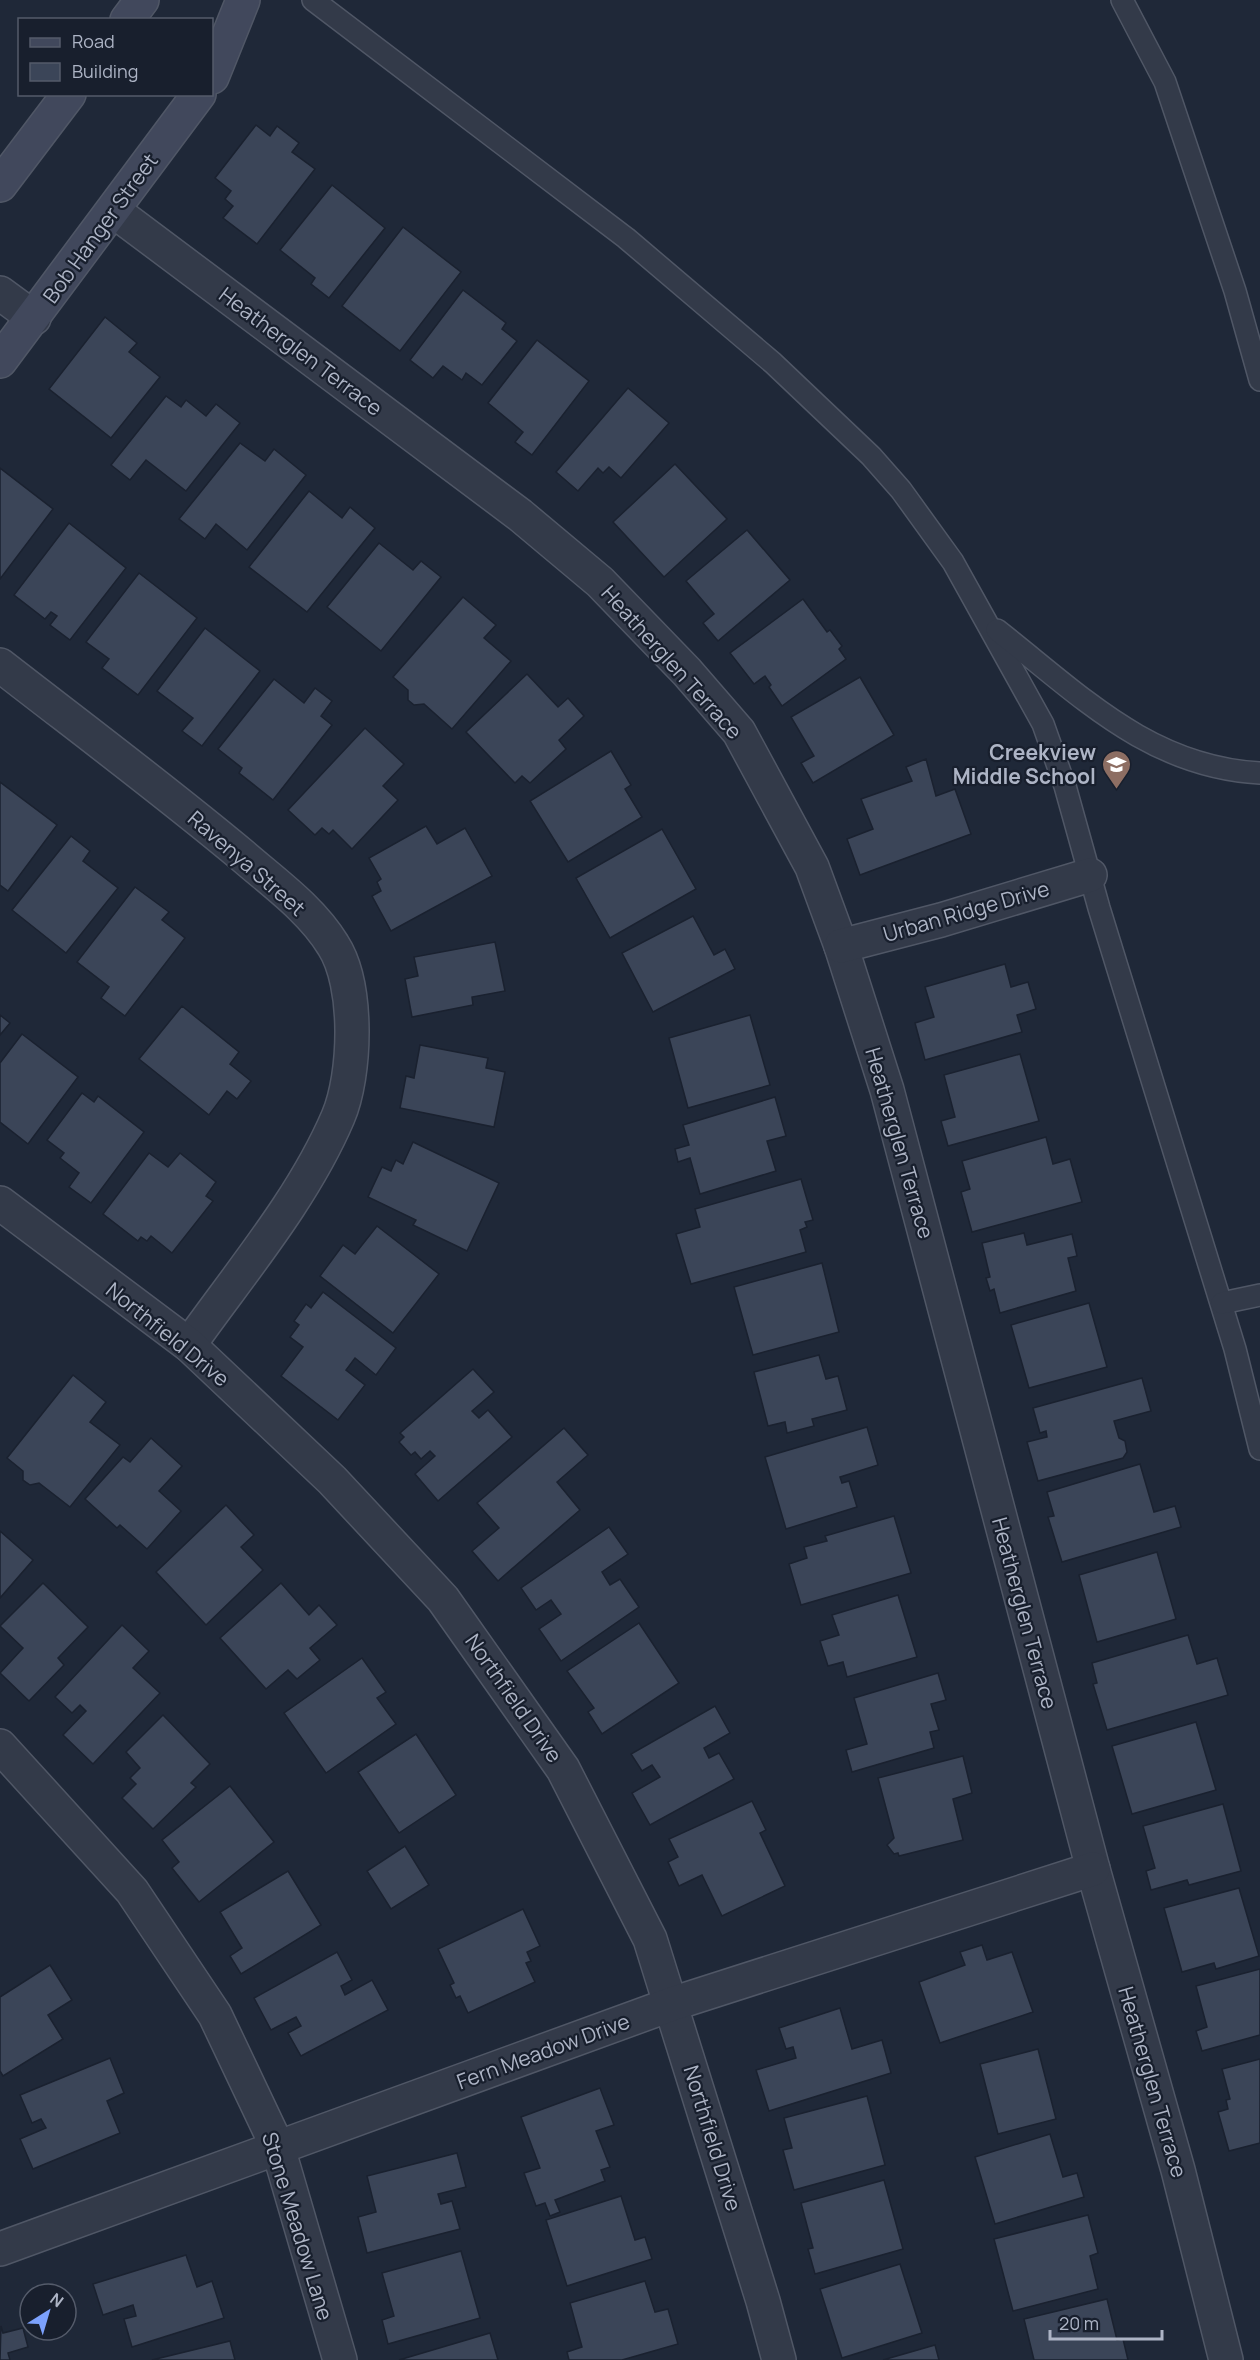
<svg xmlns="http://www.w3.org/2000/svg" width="1260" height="2360" font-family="Manrope,sans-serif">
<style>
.building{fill:#3b4558;stroke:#1a212f;stroke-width:1.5}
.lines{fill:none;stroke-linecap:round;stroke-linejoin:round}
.lane-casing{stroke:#505766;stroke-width:24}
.street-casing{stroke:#505766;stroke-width:36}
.secondary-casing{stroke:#505766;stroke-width:36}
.lane{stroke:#333a49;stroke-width:21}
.street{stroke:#333a49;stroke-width:33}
.secondary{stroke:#41485c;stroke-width:33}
.labels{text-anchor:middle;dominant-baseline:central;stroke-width:4.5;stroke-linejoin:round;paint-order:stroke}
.street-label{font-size:21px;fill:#adb4c5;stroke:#181f2d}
.poi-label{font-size:21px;font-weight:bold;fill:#adb4c5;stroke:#181f2d;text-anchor:end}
</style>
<rect width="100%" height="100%" fill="#1f2838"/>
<g class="building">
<polygon points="256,125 270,136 277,126 299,143 292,152 315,169 257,244 223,218 233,206 225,199 231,191 215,178"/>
<polygon points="332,185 385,228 329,298 311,284 315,278 280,250"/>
<polygon points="403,227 461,272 400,351 342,306"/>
<polygon points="463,290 506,323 502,329 517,341 482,385 466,373 462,380 443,366 433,378 410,360"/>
<polygon points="105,317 137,343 129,352 160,377 111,438 49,389"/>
<polygon points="537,340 589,381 532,455 515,442 523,432 488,403"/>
<polygon points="628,388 669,423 621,478 609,467 603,473 598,468 578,491 556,472"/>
<polygon points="166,396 181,407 186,400 206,416 216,404 240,423 186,491 146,460 130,480 111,465"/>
<polygon points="240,443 265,461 274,449 306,475 247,550 216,524 205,539 179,519"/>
<polygon points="675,464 727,519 664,577 613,522"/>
<polygon points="0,468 53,509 0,579"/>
<polygon points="309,491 342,518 350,507 375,528 307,612 249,567"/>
<polygon points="69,523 126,568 70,640 50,625 57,616 51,612 45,619 14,595"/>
<polygon points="747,530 790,580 718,641 703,623 714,614 686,581"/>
<polygon points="379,543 413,570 421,561 441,577 381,651 327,607"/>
<polygon points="139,573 197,618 138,695 102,668 109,659 86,642"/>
<polygon points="463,597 496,625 484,638 511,661 452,729 424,704 414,705 408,700 408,690 393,677"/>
<polygon points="803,599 827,632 830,630 842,646 839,649 846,659 782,706 769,687 771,685 765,676 754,684 730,653"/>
<polygon points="205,628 260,671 202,746 182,731 193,718 157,691"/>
<polygon points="527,674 558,707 568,698 584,716 559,740 566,749 530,783 522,776 515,783 466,732"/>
<polygon points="860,677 894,735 813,783 801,763 814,756 791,717"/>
<polygon points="274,679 304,703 315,688 332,701 321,716 332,725 273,800 239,773 242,768 218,749"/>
<polygon points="365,728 404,764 383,786 398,800 352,849 333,830 329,834 322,828 315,835 288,810"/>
<polygon points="611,751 631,785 625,789 642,817 568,862 530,801"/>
<polygon points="926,759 936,796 955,789 971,834 860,875 847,839 873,829 861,799 912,781 906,767"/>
<polygon points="0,782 57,825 8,891 0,885"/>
<polygon points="426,826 437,844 465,828 492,876 391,931 372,896 381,891 377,882 381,879 369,858"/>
<polygon points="662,829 696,889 610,938 576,878"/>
<polygon points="71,836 90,851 83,861 118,888 66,953 12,910"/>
<polygon points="135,887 169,912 162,920 185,938 125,1016 101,998 109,987 77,962"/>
<polygon points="693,916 714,955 725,949 735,969 653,1012 622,953"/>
<polygon points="495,942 505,991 472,997 473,1005 412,1017 405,979 418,976 414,957"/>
<polygon points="1005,964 1011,987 1028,982 1036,1009 1017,1015 1022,1032 925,1060 915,1023 934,1017 925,987"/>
<polygon points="182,1006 239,1052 230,1064 251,1081 237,1099 227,1091 209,1115 139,1059"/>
<polygon points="0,1015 10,1023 0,1035"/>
<polygon points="750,1015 770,1085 688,1108 669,1038"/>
<polygon points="22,1034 78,1077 28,1144 0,1122 0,1063"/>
<polygon points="420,1045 488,1058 486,1068 505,1072 494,1127 400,1108 406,1076 414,1078"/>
<polygon points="1020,1054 1039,1121 948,1146 941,1121 955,1117 944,1075"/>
<polygon points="82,1093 94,1102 98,1096 144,1132 91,1203 69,1187 79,1173 60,1158 64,1153 47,1140"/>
<polygon points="775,1097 786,1136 767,1141 776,1171 700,1194 690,1158 678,1162 675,1149 689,1145 683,1125"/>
<polygon points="1046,1137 1053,1164 1070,1159 1082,1202 972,1232 961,1192 970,1189 962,1161"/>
<polygon points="413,1142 499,1183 467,1251 413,1225 416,1220 368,1197 382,1167 391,1171 396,1160 403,1164"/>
<polygon points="149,1153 168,1167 180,1153 216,1182 206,1196 213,1201 172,1253 151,1236 147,1241 141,1237 138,1241 103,1214"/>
<polygon points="801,1179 813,1220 805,1222 807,1227 800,1230 806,1252 691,1284 676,1234 700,1227 695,1209"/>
<polygon points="377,1226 439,1274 393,1333 320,1276 343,1245 355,1254"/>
<polygon points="1024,1233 1027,1245 1072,1234 1077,1256 1068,1258 1076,1291 1000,1313 994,1289 990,1291 986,1278 990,1277 982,1243"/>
<polygon points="822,1263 839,1332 753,1355 734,1287"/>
<polygon points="323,1292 396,1348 376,1375 355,1358 346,1370 365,1385 338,1420 281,1376 303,1347 290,1337 299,1325 294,1321 306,1304 311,1308"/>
<polygon points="1089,1303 1107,1367 1029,1388 1011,1325"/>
<polygon points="819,1355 826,1379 838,1376 847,1410 812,1419 814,1426 787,1433 785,1422 768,1426 754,1372"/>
<polygon points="473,1369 494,1392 472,1411 479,1418 488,1410 512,1437 438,1501 415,1474 435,1456 430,1451 421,1459 415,1452 411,1455 399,1442 404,1437 400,1433"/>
<polygon points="73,1375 106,1402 90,1422 120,1445 70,1507 39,1483 30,1485 23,1480 23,1471 7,1458"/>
<polygon points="1142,1378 1151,1411 1114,1421 1119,1438 1125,1441 1127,1452 1123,1458 1038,1481 1027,1442 1047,1437 1046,1431 1040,1433 1033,1408"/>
<polygon points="867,1427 878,1465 840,1477 842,1483 849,1481 857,1507 786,1529 765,1457"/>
<polygon points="564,1428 588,1455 557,1482 580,1510 498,1581 472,1551 499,1528 477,1503"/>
<polygon points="151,1438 182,1466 159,1491 181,1511 147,1549 120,1525 117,1528 85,1499 123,1457 130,1462"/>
<polygon points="1140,1464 1154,1512 1175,1506 1181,1527 1062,1562 1048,1517 1054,1516 1047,1492"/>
<polygon points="226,1505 254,1535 241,1547 263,1570 206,1625 156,1572"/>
<polygon points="894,1516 911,1573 801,1605 789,1564 807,1558 804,1547 827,1541 825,1536"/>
<polygon points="609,1527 628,1554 602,1572 610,1585 620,1579 639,1607 561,1661 539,1629 561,1614 551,1600 536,1610 521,1588"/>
<polygon points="0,1531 33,1560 0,1598"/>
<polygon points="1157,1552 1176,1619 1097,1642 1079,1575"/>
<polygon points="43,1583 88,1627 58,1658 64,1665 29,1701 0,1673 23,1648 0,1626"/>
<polygon points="281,1583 309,1615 319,1605 337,1625 310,1648 320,1660 297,1679 288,1670 266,1689 220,1638"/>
<polygon points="898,1595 917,1657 847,1677 843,1662 828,1666 820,1641 839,1635 832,1615"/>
<polygon points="639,1623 679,1683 602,1734 588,1712 594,1708 567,1671"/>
<polygon points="122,1625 149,1651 133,1668 160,1693 93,1764 63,1735 86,1711 80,1705 72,1713 55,1697"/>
<polygon points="1188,1635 1197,1664 1217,1658 1228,1695 1107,1730 1093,1684 1097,1683 1092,1663"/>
<polygon points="362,1658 386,1692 377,1698 396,1724 326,1773 284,1713"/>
<polygon points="938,1673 946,1700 931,1704 939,1730 930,1732 934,1748 852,1772 846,1750 867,1744 854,1698"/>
<polygon points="715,1706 730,1733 704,1748 709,1758 719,1753 734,1779 650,1825 632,1793 660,1777 652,1765 642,1771 631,1754"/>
<polygon points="163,1715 210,1764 191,1783 196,1787 153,1829 122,1798 136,1784 130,1778 140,1768 126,1752"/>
<polygon points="1196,1722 1216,1790 1132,1814 1112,1746"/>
<polygon points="416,1734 456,1795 399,1833 358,1772"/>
<polygon points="963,1756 972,1793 953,1799 963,1840 899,1856 898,1853 894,1854 887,1845 894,1838 878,1778"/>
<polygon points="230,1786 274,1842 199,1902 172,1868 179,1862 162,1840"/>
<polygon points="752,1801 766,1830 760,1833 785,1886 722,1916 702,1875 679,1886 668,1862 678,1857 669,1839"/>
<polygon points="1223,1804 1241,1871 1189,1885 1187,1880 1151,1890 1146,1871 1155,1868 1143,1826"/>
<polygon points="405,1846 429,1885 391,1909 367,1871"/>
<polygon points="288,1871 321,1925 241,1974 230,1956 242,1948 220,1912"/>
<polygon points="1239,1888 1259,1956 1216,1969 1214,1963 1182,1972 1164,1908"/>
<polygon points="523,1909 540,1946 527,1952 531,1961 526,1963 535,1982 468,2013 460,1996 456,1998 450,1985 454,1983 438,1949"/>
<polygon points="982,1945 987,1960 1012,1952 1033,2012 940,2043 919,1982 965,1965 960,1952"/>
<polygon points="337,1952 352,1980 341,1986 345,1995 372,1980 388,2010 301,2056 288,2033 301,2026 296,2017 271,2030 254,1998"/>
<polygon points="50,1965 72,2000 48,2015 63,2039 3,2076 0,2071 0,1997"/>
<polygon points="1260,1969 1260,2035 1202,2051 1196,2031 1207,2027 1196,1986"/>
<polygon points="840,2008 852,2049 882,2040 891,2073 769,2111 756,2070 796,2058 793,2047 786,2049 779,2028"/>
<polygon points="1038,2049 1056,2119 998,2134 980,2064"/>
<polygon points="110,2058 124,2093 107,2101 120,2133 33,2169 20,2139 46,2128 41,2119 32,2123 20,2095"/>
<polygon points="1260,2059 1260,2143 1229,2151 1218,2112 1228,2109 1226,2100 1230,2099 1222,2069"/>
<polygon points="600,2088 614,2125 596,2131 610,2167 601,2170 605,2181 555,2200 560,2212 550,2216 545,2203 536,2206 524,2173 540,2168 521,2117"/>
<polygon points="867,2096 885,2165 794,2190 783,2150 792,2148 784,2118"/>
<polygon points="1050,2134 1063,2177 1077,2173 1084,2197 995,2224 975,2157"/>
<polygon points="457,2153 466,2187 438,2194 441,2204 452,2201 460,2229 367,2253 358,2217 376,2212 367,2176"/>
<polygon points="884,2180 903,2249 815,2274 808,2249 813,2248 801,2203"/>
<polygon points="621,2196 635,2240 645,2237 652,2259 567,2286 546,2220"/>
<polygon points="1088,2215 1098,2253 1090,2256 1098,2289 1013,2311 994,2239"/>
<polygon points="461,2251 480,2318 388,2344 382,2320 394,2316 382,2273"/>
<polygon points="186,2255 197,2287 212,2281 224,2318 132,2347 124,2319 136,2316 133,2305 103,2315 93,2284"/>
<polygon points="900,2264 922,2333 842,2358 820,2289"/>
<polygon points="645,2281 655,2312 668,2309 678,2344 622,2360 569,2360 567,2352 582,2347 570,2303"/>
<polygon points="1107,2299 1117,2340 1123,2339 1128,2360 1034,2360 1024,2319"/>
<polygon points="1,2326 3,2333 23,2328 28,2347 8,2353 10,2360 0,2360"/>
<polygon points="490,2333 498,2360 399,2360"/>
<polygon points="230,2341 235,2360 152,2360"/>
<polygon points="935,2345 939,2360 883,2360"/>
</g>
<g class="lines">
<defs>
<g id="lane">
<polyline points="313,0 626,238 773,363 871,456 901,490 953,562 1043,724 1065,786 1099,908 1235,1349 1260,1449"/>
<polyline points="1122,0 1165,82 1235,291 1260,380"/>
<path d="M997,630C1080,695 1149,767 1260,773"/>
<polyline points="1222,1303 1260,1295"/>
</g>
<g id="street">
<polyline points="114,211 520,515 600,582 687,672 739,732 812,867 841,946 887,1090 1093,1869 1178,2170 1226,2360"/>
<polyline points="0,293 34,318"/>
<path d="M0,665C81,728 164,790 243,856C274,883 311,909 333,945C359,985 356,1075 338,1117C303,1199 240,1273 189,1345"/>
<polyline points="841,946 941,920 1090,875"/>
<polyline points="0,1203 189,1345 332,1480 443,1599 563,1769 650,1939 763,2301 779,2360"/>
<polyline points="0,1746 132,1891 215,2015 278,2148 340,2360"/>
<polyline points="0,2249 672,2004 1093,1869"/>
</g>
<g id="secondary">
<polyline points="127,20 142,0"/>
<polyline points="212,77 243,0"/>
<polyline points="0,185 69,94"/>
<polyline points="0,361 199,94"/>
</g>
</defs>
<use href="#lane" class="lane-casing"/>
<use href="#street" class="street-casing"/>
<use href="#secondary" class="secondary-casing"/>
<use href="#lane" class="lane"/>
<use href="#street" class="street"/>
<use href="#secondary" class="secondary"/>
</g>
<defs>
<symbol id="school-pin" viewBox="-11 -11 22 30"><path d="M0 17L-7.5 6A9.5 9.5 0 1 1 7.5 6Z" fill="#8d6e63" stroke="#181f2d"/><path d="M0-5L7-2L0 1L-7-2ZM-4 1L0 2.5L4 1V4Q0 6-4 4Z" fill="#fff"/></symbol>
</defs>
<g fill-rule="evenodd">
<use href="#school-pin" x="1100" y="748" width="33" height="45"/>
</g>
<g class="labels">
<g class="street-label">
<text transform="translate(100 228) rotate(-54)">Bob Hanger Street</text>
<text transform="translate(301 351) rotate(37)">Heatherglen Terrace</text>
<text transform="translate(672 662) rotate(48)">Heatherglen Terrace</text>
<text transform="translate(247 863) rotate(41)">Ravenya Street</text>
<text transform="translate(966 911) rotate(-16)">Urban Ridge Drive</text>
<text transform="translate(900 1143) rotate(74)">Heatherglen Terrace</text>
<text transform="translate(168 1334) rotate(39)">Northfield Drive</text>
<text transform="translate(1025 1613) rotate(75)">Heatherglen Terrace</text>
<text transform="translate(514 1698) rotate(55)">Northfield Drive</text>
<text transform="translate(543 2051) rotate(-20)">Fern Meadow Drive</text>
<text transform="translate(1153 2082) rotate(74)">Heatherglen Terrace</text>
<text transform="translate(713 2138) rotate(73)">Northfield Drive</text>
<text transform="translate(298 2226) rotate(73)">Stone Meadow Lane</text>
</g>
<g class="poi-label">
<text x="1096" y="752">Creekview<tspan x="1096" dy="24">Middle School</tspan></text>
</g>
</g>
<rect x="18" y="18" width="195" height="78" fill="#181f2d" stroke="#545b6a" stroke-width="1.5"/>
<rect x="30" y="38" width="30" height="9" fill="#41485c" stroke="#545b6a" stroke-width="1.5"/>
<text x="72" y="48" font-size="18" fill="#adb4c5">Road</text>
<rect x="30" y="63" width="30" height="18" fill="#3b4558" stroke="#545b6a" stroke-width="1.5"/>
<text x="72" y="78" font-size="18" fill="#adb4c5">Building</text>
<g transform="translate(48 2312) rotate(37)"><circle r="28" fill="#181f2d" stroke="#545b6a" stroke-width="1.5"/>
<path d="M0-4.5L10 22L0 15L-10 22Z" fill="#7ca1fc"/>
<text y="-9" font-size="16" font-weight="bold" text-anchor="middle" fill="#adb4c5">N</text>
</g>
<path d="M1050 2330v9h112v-9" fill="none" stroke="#adb4c5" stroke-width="3"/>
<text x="1059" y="2330" font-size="18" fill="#adb4c5" stroke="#181f2d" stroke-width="4.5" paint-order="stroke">20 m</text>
</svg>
